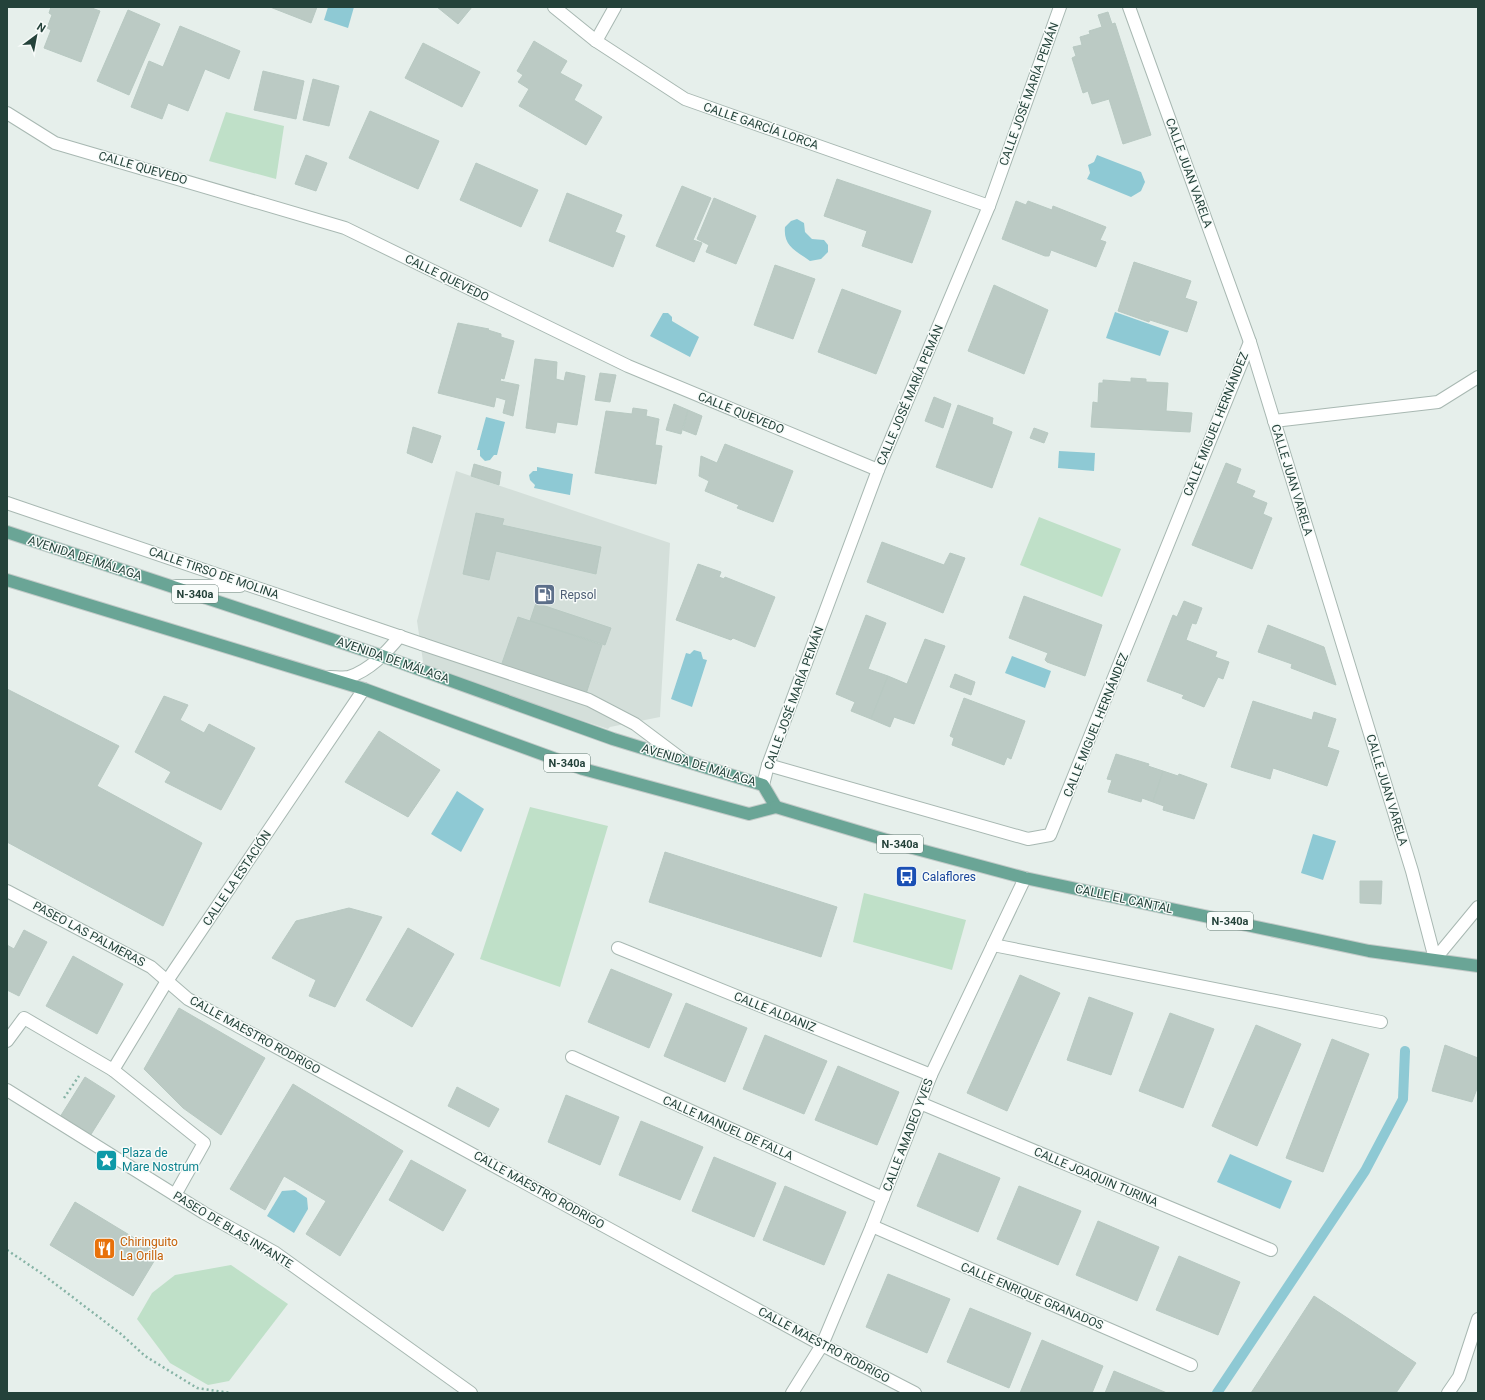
<svg xmlns="http://www.w3.org/2000/svg" width="1485" height="1400" font-family="Roboto,sans-serif">
<style>
.built{fill:#d4dfda}
.green{fill:#bfe0c8}
.water{fill:#8ec9d4}
.lines{fill:none;stroke-linecap:round;stroke-linejoin:round}
.stream{stroke:#8ec9d4;stroke-width:10}
.building{fill:#bbcac4;stroke:#b8c9c2}
.service-casing{stroke:#a8b8b2;stroke-width:14}
.pedestrian-casing{stroke:#a8b8b2;stroke-width:14}
.minor-casing{stroke:#a8b8b2;stroke-width:14}
.primary-casing{stroke:#c2cac8;stroke-width:14}
.path{stroke:#86b3a5;stroke-width:2.5;stroke-dasharray:2 3;stroke-linecap:butt}
.service{stroke:#fff;stroke-width:12}
.pedestrian{stroke:#fff;stroke-width:12}
.minor{stroke:#fff;stroke-width:12}
.primary{stroke:#6aa596;stroke-width:12}
.labels{text-anchor:middle;dominant-baseline:central;stroke-width:3;stroke-linejoin:round;paint-order:stroke}
.shield{fill:#f7fbf9;stroke:#637a73;stroke-width:1}
.shield-label{font-size:11px;font-weight:bold;fill:#24423a}
.street-label{font-size:12px;fill:#24423a;stroke:#f7fbf9}
.service-label{font-size:12px;fill:#4e5e75;stroke:#f7fbf9;text-anchor:start}
.transit-label{font-size:12px;fill:#164399;stroke:#f7fbf9;text-anchor:start}
.culture-label{font-size:12px;fill:#0d838f;stroke:#f7fbf9;text-anchor:start}
.food-label{font-size:12px;fill:#c56008;stroke:#f7fbf9;text-anchor:start}
</style>
<rect width="100%" height="100%" fill="#e6efeb"/>
<polygon class="built" points="456,471 670,543 660,717 610,727 608,729 424,668 417,621"/>
<g class="green">
<polygon points="226,112 284,126 276,179 209,161"/>
<polygon points="1039,517 1121,549 1102,597 1020,565"/>
<polygon points="530,807 608,826 560,987 480,959"/>
<polygon points="864,893 966,920 952,970 853,942"/>
<polygon points="231,1265 288,1304 229,1381 208,1385 170,1363 137,1319 152,1293 175,1275"/>
</g>
<g class="water">
<polygon points="328,7 354,7 348,28 324,20"/>
<polygon points="1097,155 1141,172 1145,182 1141,191 1131,197 1087,179 1090,173 1088,165 1094,162"/>
<path d="M797,219L804,223L805,232L812,239L824,240L828,245V252L821,259L810,261C796,251 783,246 785,227L791,221Z"/>
<polygon points="1115,312 1169,331 1160,356 1106,338"/>
<polygon points="663,313 668,313 672,317 672,321 699,337 690,357 650,336"/>
<polygon points="486,417 505,422 497,455 494,455 490,460 485,461 480,456 480,450 477,450"/>
<polygon points="1059,451 1095,453 1094,471 1058,468"/>
<polygon points="537,467 573,474 570,495 534,488 535,485 530,480 529,475 533,471 537,471"/>
<polygon points="694,650 701,652 703,659 707,660 692,707 671,699 686,653 690,654"/>
<polygon points="1012,656 1051,671 1045,688 1005,673"/>
<polygon points="457,791 484,809 461,852 431,834"/>
<polygon points="1313,834 1336,841 1323,880 1301,873"/>
<polygon points="1230,1154 1292,1181 1280,1209 1217,1182"/>
<polygon points="295,1190 307,1198 308,1209 294,1233 267,1216 282,1191"/>
</g>
<g class="lines">
<polyline class="stream" points="1217,1393 1365,1171 1403,1099 1405,1051"/>
</g>
<g class="building">
<polygon points="51,7 89,7 100,11 81,62 44,48 51,30 47,28 52,15 49,13"/>
<polygon points="270,7 317,7 311,23"/>
<polygon points="437,7 472,7 458,24"/>
<polygon points="128,10 160,24 129,95 97,81"/>
<polygon points="1108,12 1112,24 1115,23 1151,135 1123,144 1109,99 1092,104 1088,91 1083,93 1072,58 1076,56 1073,47 1082,45 1080,37 1090,34 1089,31 1102,27 1098,15"/>
<polygon points="180,26 240,51 229,79 205,69 188,111 168,103 162,119 131,107 149,61 163,67"/>
<polygon points="534,41 567,61 560,73 582,85 574,100 602,117 586,145 519,106 529,89 518,82 523,75 517,71"/>
<polygon points="423,43 480,72 462,107 405,78"/>
<polygon points="263,71 304,81 296,119 254,110"/>
<polygon points="313,79 339,86 329,126 303,120"/>
<polygon points="370,111 439,141 418,189 349,158"/>
<polygon points="306,155 327,163 316,191 295,184"/>
<polygon points="476,163 538,190 521,227 460,200"/>
<polygon points="837,179 931,211 912,263 862,246 867,231 824,216"/>
<polygon points="682,186 711,198 693,240 702,243 694,262 656,246"/>
<polygon points="567,193 622,215 615,232 625,236 613,267 549,241"/>
<polygon points="714,198 756,216 736,264 706,252 709,245 697,239"/>
<polygon points="1016,201 1026,205 1028,201 1052,210 1053,206 1106,227 1100,240 1106,242 1096,267 1051,250 1049,256 1045,256 1002,239"/>
<polygon points="1134,262 1191,281 1185,298 1197,302 1187,332 1150,320 1149,322 1118,311"/>
<polygon points="775,265 815,279 793,339 754,325"/>
<polygon points="994,285 1048,310 1024,374 968,351"/>
<polygon points="842,289 901,311 876,374 818,352"/>
<polygon points="458,323 489,329 488,330 501,334 501,337 514,341 504,379 501,378 500,381 519,385 513,416 503,413 506,400 496,397 494,407 438,393"/>
<polygon points="535,359 557,362 556,379 564,381 566,372 585,376 577,425 557,422 555,433 526,428"/>
<polygon points="600,373 616,375 610,402 595,400"/>
<polygon points="1131,378 1146,379 1146,382 1168,383 1166,411 1192,413 1190,432 1091,427 1093,402 1098,403 1099,383 1103,383 1103,380 1131,382"/>
<polygon points="934,397 951,404 943,428 925,421"/>
<polygon points="674,404 688,410 681,434 666,430"/>
<polygon points="958,405 993,418 992,424 1012,432 992,488 936,467"/>
<polygon points="633,408 647,410 646,416 659,419 655,445 662,446 656,484 595,473 606,411 632,414"/>
<polygon points="688,410 702,416 696,435 683,430"/>
<polygon points="413,427 441,436 432,463 407,453"/>
<polygon points="1034,428 1048,433 1044,443 1030,438"/>
<polygon points="725,444 793,471 773,522 737,508 739,505 705,491 709,481 699,476 701,456 717,463"/>
<polygon points="1226,463 1241,469 1236,483 1255,491 1252,497 1267,503 1263,514 1272,518 1252,569 1192,545"/>
<polygon points="474,464 501,472 499,485 471,476"/>
<polygon points="476,513 504,519 502,525 601,547 596,574 496,551 489,580 463,574"/>
<polygon points="882,542 944,565 950,553 965,558 943,613 867,582"/>
<polygon points="698,564 721,572 719,577 724,579 725,577 775,597 755,647 733,638 731,640 676,620"/>
<polygon points="1024,596 1102,625 1085,676 1047,662 1045,660 1048,653 1009,638"/>
<polygon points="1184,601 1202,608 1196,624 1192,623 1186,640 1217,652 1215,657 1229,662 1223,679 1218,677 1204,707 1182,698 1184,695 1147,681 1173,615 1177,617"/>
<polygon points="536,603 611,628 605,645 530,621"/>
<polygon points="866,615 886,623 868,669 888,676 871,719 851,711 855,702 836,694"/>
<polygon points="518,617 602,645 585,697 500,669"/>
<polygon points="1268,625 1324,647 1336,685 1291,668 1292,664 1258,652"/>
<polygon points="925,639 945,646 914,724 894,717 890,727 871,719 888,676 907,684"/>
<polygon points="955,674 975,682 971,695 950,687"/>
<polygon points="7,689 119,746 97,786 202,843 163,926 7,842"/>
<polygon points="164,696 188,705 180,720 204,733 209,724 255,748 221,810 165,782 171,772 135,752"/>
<polygon points="964,698 1025,721 1011,759 1007,757 1004,765 952,745 954,738 950,736"/>
<polygon points="1253,701 1312,720 1314,712 1336,719 1327,747 1339,751 1327,786 1273,768 1270,779 1231,767"/>
<polygon points="379,731 440,770 408,817 345,782"/>
<polygon points="1116,754 1149,764 1148,766 1163,771 1153,802 1142,798 1141,802 1108,792 1112,780 1107,779"/>
<polygon points="1163,771 1178,776 1179,774 1207,784 1194,819 1163,810 1164,806 1153,802"/>
<polygon points="665,852 837,907 821,957 649,902"/>
<polygon points="1360,881 1382,881 1381,904 1360,903"/>
<polygon points="349,908 382,917 335,1007 309,996 316,980 272,958 296,921"/>
<polygon points="408,928 454,954 412,1027 366,1000"/>
<polygon points="24,930 47,942 19,996 7,990 7,945 14,949"/>
<polygon points="73,956 123,984 97,1034 46,1006"/>
<polygon points="611,969 672,994 649,1048 588,1022"/>
<polygon points="1020,975 1060,993 1007,1111 967,1093"/>
<polygon points="1089,997 1133,1013 1111,1075 1067,1060"/>
<polygon points="686,1003 747,1028 725,1082 664,1056"/>
<polygon points="179,1008 265,1058 221,1135 183,1108 144,1069"/>
<polygon points="1170,1013 1214,1029 1183,1108 1139,1091"/>
<polygon points="1256,1025 1301,1044 1257,1146 1212,1126"/>
<polygon points="765,1035 827,1061 804,1114 743,1089"/>
<polygon points="1332,1039 1369,1054 1323,1172 1286,1158"/>
<polygon points="1445,1045 1478,1058 1478,1086 1472,1102 1432,1091"/>
<polygon points="838,1066 899,1092 877,1145 815,1120"/>
<polygon points="85,1077 115,1096 90,1136 60,1117"/>
<polygon points="293,1084 403,1151 340,1256 306,1234 326,1201 284,1176 265,1210 230,1189"/>
<polygon points="457,1087 499,1109 489,1127 448,1106"/>
<polygon points="566,1095 619,1117 600,1165 548,1142"/>
<polygon points="641,1121 703,1147 680,1200 619,1175"/>
<polygon points="939,1153 1000,1178 978,1232 917,1206"/>
<polygon points="714,1157 776,1183 754,1237 692,1211"/>
<polygon points="411,1160 466,1190 443,1231 389,1200"/>
<polygon points="785,1186 846,1212 824,1265 763,1240"/>
<polygon points="1019,1186 1081,1211 1058,1265 997,1239"/>
<polygon points="75,1202 159,1253 133,1296 50,1245"/>
<polygon points="1098,1221 1159,1247 1137,1301 1076,1275"/>
<polygon points="1179,1256 1240,1282 1218,1335 1156,1310"/>
<polygon points="888,1274 950,1299 927,1353 866,1327"/>
<polygon points="1314,1296 1416,1363 1396,1393 1251,1393"/>
<polygon points="970,1308 1031,1333 1009,1388 947,1362"/>
<polygon points="1042,1340 1103,1366 1092,1393 1020,1393"/>
<polygon points="1114,1371 1167,1393 1105,1393"/>
</g>
<g class="lines">
<defs>
<g id="service">
<polyline points="422,644 589,700 635,724 683,760"/>
<polyline points="993,945 1381,1022"/>
</g>
<g id="pedestrian">
<polyline points="7,1041 24,1018 113,1070 204,1143 175,1195"/>
<polyline points="113,1070 167,981"/>
<polyline points="7,1090 204,1213 274,1252 471,1393"/>
</g>
<g id="minor">
<polyline points="554,7 596,41 685,99 989,206"/>
<polyline points="1129,7 1250,342 1412,871 1435,959"/>
<polyline points="596,41 615,7"/>
<polyline points="7,113 55,143 345,228 628,366 878,470"/>
<polyline points="1274,421 1438,402 1478,377"/>
<polyline points="7,503 422,644"/>
<polyline points="176,586 240,586"/>
<path d="M330,677C336,677 343,678 349,677C370,670 386,653 400,636"/>
<polyline points="768,765 1028,839 1050,835 1250,342"/>
<polyline points="763,785 768,765 878,470 989,206 1060,7"/>
<polyline points="7,891 151,967 188,999 822,1345 915,1393"/>
<polyline points="618,948 931,1075"/>
<polyline points="1435,959 1478,907"/>
<polyline points="167,981 364,689"/>
<polyline points="572,1057 883,1198"/>
<polyline points="920,1103 1271,1250"/>
<polyline points="872,1226 1191,1365"/>
<polyline points="792,1393 822,1345 872,1226 931,1075 1025,878"/>
<polyline points="1448,1393 1459,1377 1478,1319"/>
</g>
<g id="primary">
<polyline points="7,532 382,656 613,739 763,785 776,807"/>
<polyline points="7,580 364,689 583,769 749,814 776,807"/>
<polyline points="776,807 913,848 1025,878 1369,951 1478,966"/>
</g>
</defs>
<use href="#service" class="service-casing"/>
<use href="#pedestrian" class="pedestrian-casing"/>
<use href="#minor" class="minor-casing"/>
<use href="#primary" class="primary-casing"/>
<g class="path">
<polyline points="64,1098 79,1076"/>
<polyline points="7,1250 41,1273 121,1334 145,1356 197,1388 231,1393"/>
</g>
<use href="#service" class="service"/>
<use href="#pedestrian" class="pedestrian"/>
<use href="#minor" class="minor"/>
<use href="#primary" class="primary"/>
</g>
<defs>
<symbol id="fuel-square" viewBox="-11 -11 22 22"><rect x="-9" y="-9" width="18" height="18" rx="4" fill="#5c6f8a" stroke="#f7fbf9"/><path d="M-5.5-6h7V0h2V4h1.3V-2.5L3-4.5l.8-.8L6-3V5H2.5V1h-1V6h-7ZM-4.2-4.7v3.2H.2V-4.7Z" fill="#fff"/></symbol>
<symbol id="bus-square" viewBox="-11 -11 22 22"><rect x="-9" y="-9" width="18" height="18" rx="4" fill="#1a4fb4" stroke="#f7fbf9"/><path d="M-5-6H5V4H4V6H2V4H-2V6H-4V4H-5ZM-3.5-4V0h7V-4ZM-3.5 1.2v1.5H-2V1.2ZM2 1.2v1.5H3.5V1.2Z" fill="#fff"/></symbol>
<symbol id="sight-square" viewBox="-11 -11 22 22"><rect x="-9" y="-9" width="18" height="18" rx="4" fill="#0f9aa8" stroke="#f7fbf9"/><path d="M0-6L1.8-2.2L6-1.7L2.9 1.2L3.7 5.4L0 3.3L-3.7 5.4L-2.9 1.2L-6-1.7L-1.8-2.2Z" fill="#fff"/></symbol>
<symbol id="restaurant-square" viewBox="-11 -11 22 22"><rect x="-9" y="-9" width="18" height="18" rx="4" fill="#e8710a" stroke="#f7fbf9"/><path d="M-5-6h1v4h1v-4h1v4h1v-4h1v5L-1.5 .5V6h-2V.5L-5-1ZM5-6V6H3V1.5H1.5Q1.5-4 5-6Z" fill="#fff"/></symbol>
</defs>
<g fill-rule="evenodd">
<use href="#fuel-square" x="532" y="582" width="25" height="25"/>
<use href="#bus-square" x="894" y="864" width="25" height="25"/>
<use href="#sight-square" x="94" y="1148" width="25" height="25"/>
<use href="#restaurant-square" x="92" y="1236" width="25" height="25"/>
</g>
<g class="labels">
<g class="shield">
<rect x="172" y="585" width="46" height="18" rx="3"/>
<rect x="544" y="754" width="46" height="18" rx="3"/>
<rect x="877" y="835" width="46" height="18" rx="3"/>
<rect x="1207" y="912" width="46" height="18" rx="3"/>
</g>
<g class="shield-label">
<text x="195" y="594">N-340a</text>
<text x="567" y="763">N-340a</text>
<text x="900" y="844">N-340a</text>
<text x="1230" y="921">N-340a</text>
</g>
<g class="street-label">
<text transform="translate(1029 94) rotate(-70)">CALLE JOSÉ MARÍA PEMÁN</text>
<text transform="translate(761 126) rotate(19)">CALLE GARCÍA LORCA</text>
<text transform="translate(143 168) rotate(16)">CALLE QUEVEDO</text>
<text transform="translate(1189 173) rotate(70)">CALLE JUAN VARELA</text>
<text transform="translate(447 278) rotate(26)">CALLE QUEVEDO</text>
<text transform="translate(910 395) rotate(-67)">CALLE JOSÉ MARÍA PEMÁN</text>
<text transform="translate(741 413) rotate(22)">CALLE QUEVEDO</text>
<text transform="translate(1216 424) rotate(-68)">CALLE MIGUEL HERNÁNDEZ</text>
<text transform="translate(1292 480) rotate(73)">CALLE JUAN VARELA</text>
<text transform="translate(85 558) rotate(18)">AVENIDA DE MÁLAGA</text>
<text transform="translate(214 573) rotate(19)">CALLE TIRSO DE MOLINA</text>
<text transform="translate(393 660) rotate(19)">AVENIDA DE MÁLAGA</text>
<text transform="translate(794 698) rotate(-70)">CALLE JOSÉ MARÍA PEMÁN</text>
<text transform="translate(1096 725) rotate(-68)">CALLE MIGUEL HERNÁNDEZ</text>
<text transform="translate(699 765) rotate(17)">AVENIDA DE MÁLAGA</text>
<text transform="translate(1387 790) rotate(73)">CALLE JUAN VARELA</text>
<text transform="translate(237 878) rotate(-56)">CALLE LA ESTACIÓN</text>
<text transform="translate(1124 899) rotate(12)">CALLE EL CANTAL</text>
<text transform="translate(89 934) rotate(28)">PASEO LAS PALMERAS</text>
<text transform="translate(775 1012) rotate(22)">CALLE ALDANIZ</text>
<text transform="translate(255 1035) rotate(29)">CALLE MAESTRO RODRIGO</text>
<text transform="translate(728 1128) rotate(24)">CALLE MANUEL DE FALLA</text>
<text transform="translate(908 1135) rotate(-69)">CALLE AMADEO YVES</text>
<text transform="translate(1096 1177) rotate(23)">CALLE JOAQUIN TURINA</text>
<text transform="translate(539 1190) rotate(29)">CALLE MAESTRO RODRIGO</text>
<text transform="translate(233 1230) rotate(31)">PASEO DE BLAS INFANTE</text>
<text transform="translate(1032 1296) rotate(23)">CALLE ENRIQUE GRANADOS</text>
<text transform="translate(824 1345) rotate(28)">CALLE MAESTRO RODRIGO</text>
</g>
<g class="service-label">
<text x="560" y="595">Repsol</text>
</g>
<g class="transit-label">
<text x="922" y="877">Calaflores</text>
</g>
<g class="culture-label">
<text x="122" y="1153">Plaza de<tspan x="122" dy="14">Mare Nostrum</tspan></text>
</g>
<g class="food-label">
<text x="120" y="1242">Chiringuito<tspan x="120" dy="14">La Orilla</tspan></text>
</g>
</g>
<rect width="1485" height="1400" fill="none" stroke="#24423a" stroke-width="16"/>
<g transform="translate(36 36) rotate(32)" stroke="#f7fbf9" stroke-width="3" paint-order="stroke">
<path d="M0-3L7 15L0 10L-7 15Z" fill="#24423a"/>
<text y="-6" font-size="11" font-weight="bold" text-anchor="middle" fill="#24423a">N</text>
</g>
</svg>
